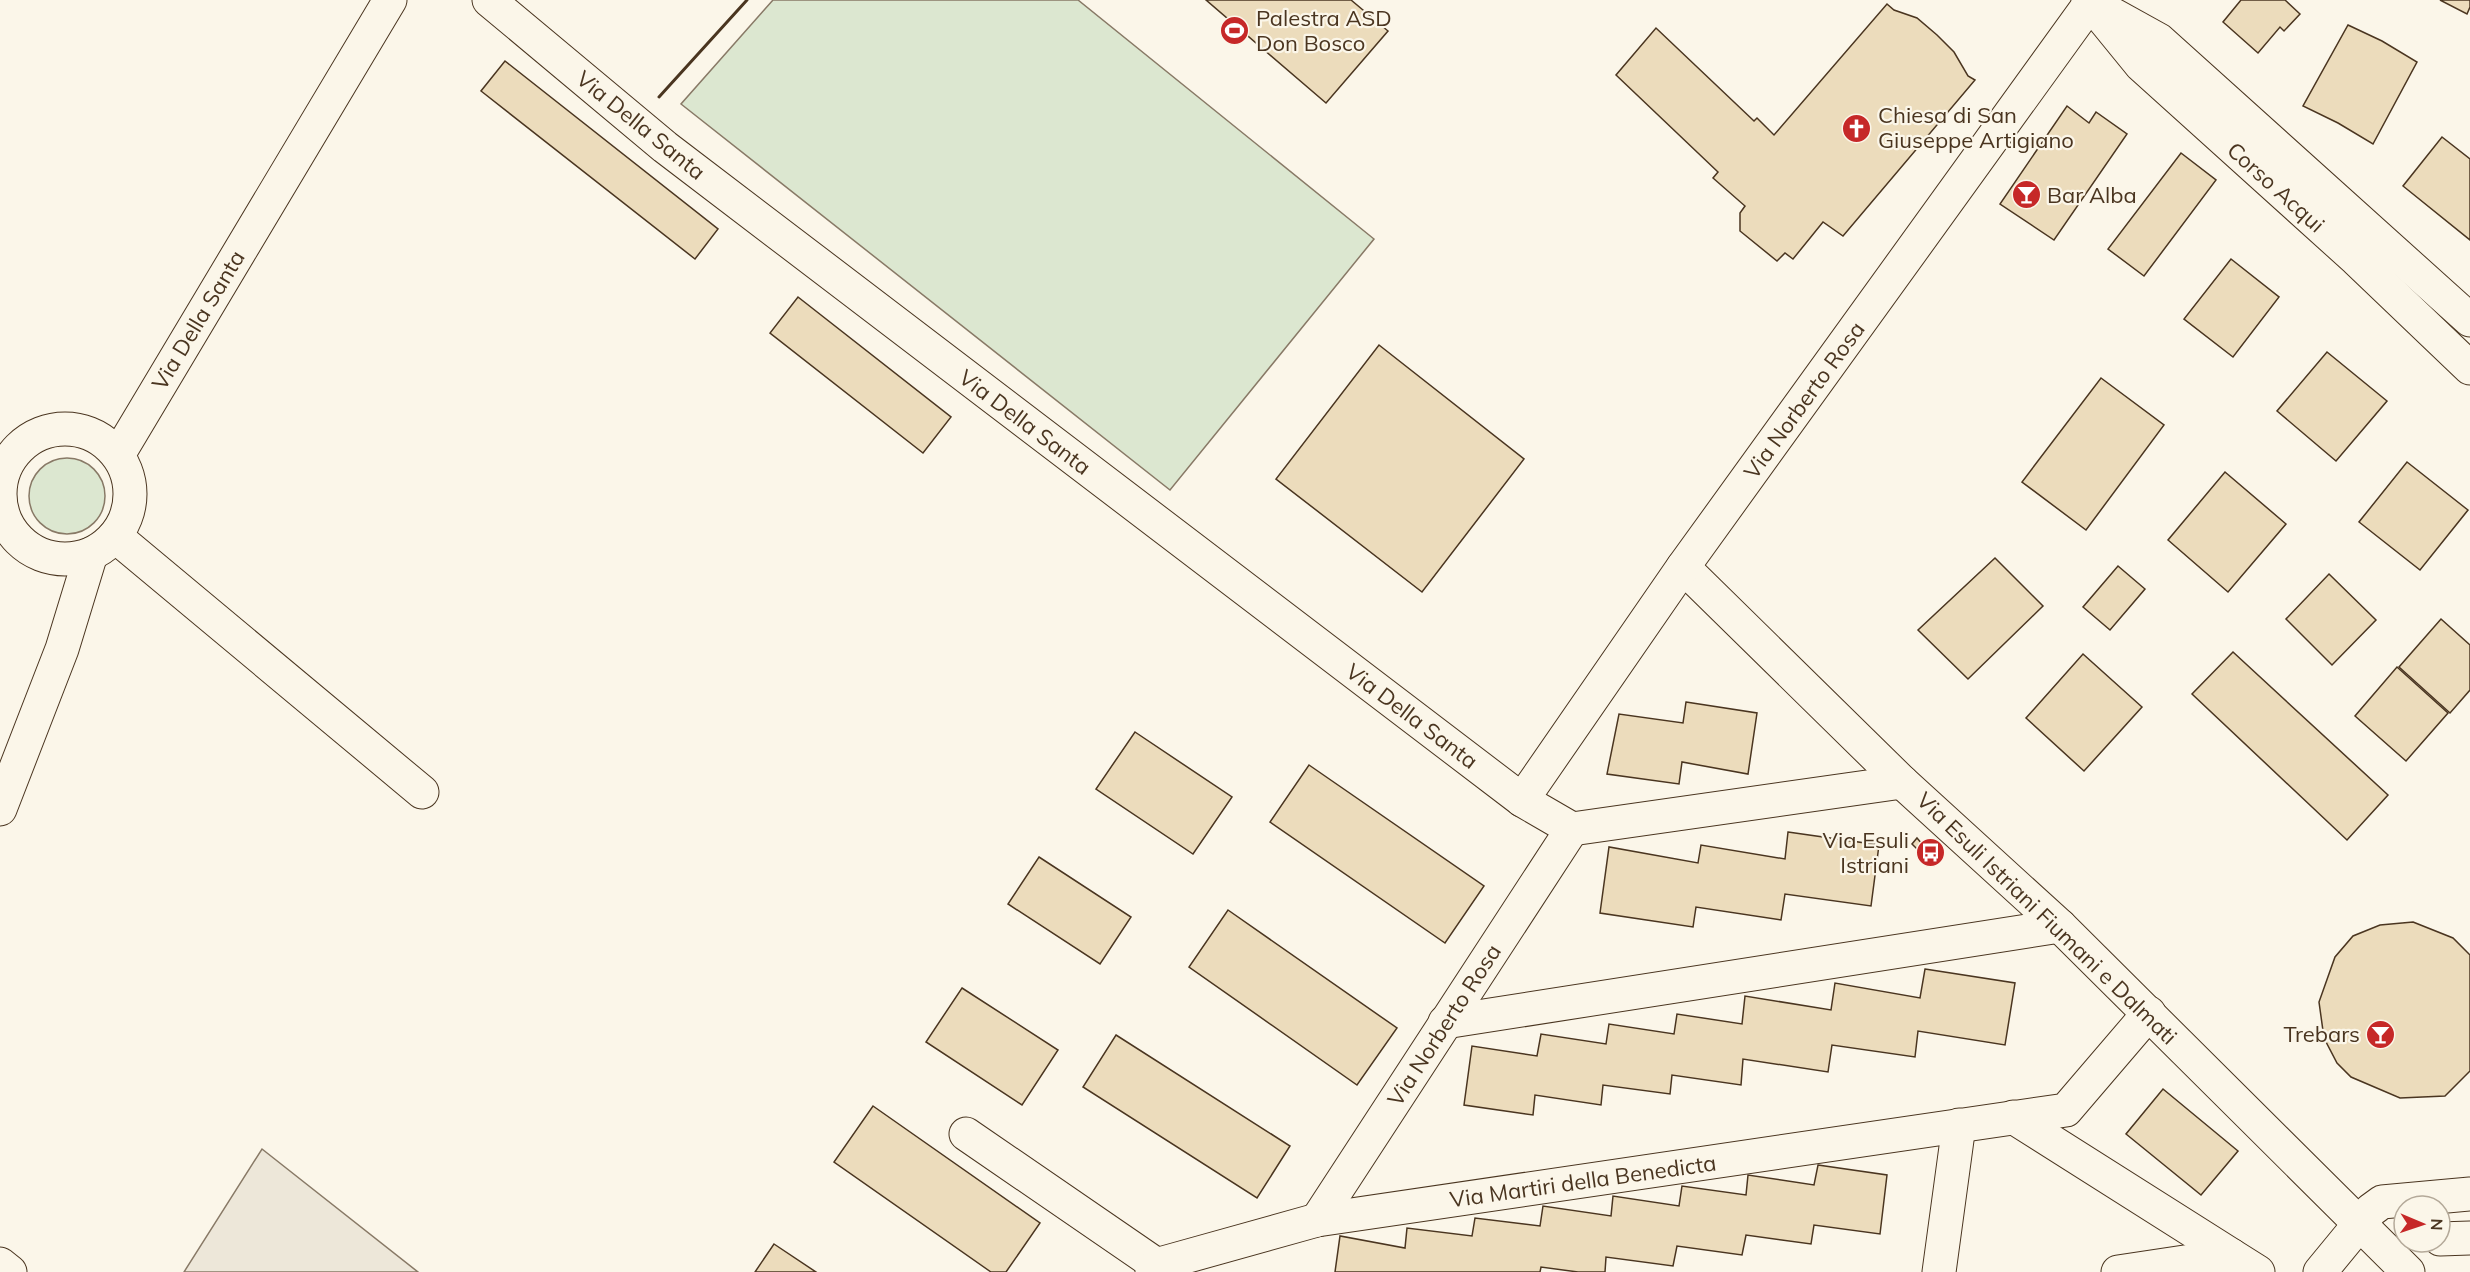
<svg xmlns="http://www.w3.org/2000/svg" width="2470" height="1272" font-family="Mulish,sans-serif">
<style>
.green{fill:#dce7d0;stroke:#887966;stroke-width:1.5}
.parking{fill:#ede7d9;stroke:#887966;stroke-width:1.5}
.building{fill:#ecdcbc;stroke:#4a3520;stroke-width:1.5}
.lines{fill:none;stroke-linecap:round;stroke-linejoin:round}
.minor-casing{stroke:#4a3520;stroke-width:35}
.minor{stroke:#fbf6e9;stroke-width:33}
.wall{stroke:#4a3520;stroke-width:3}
.labels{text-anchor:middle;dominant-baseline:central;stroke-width:4.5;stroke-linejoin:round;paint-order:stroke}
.poi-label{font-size:22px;fill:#4a3520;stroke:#fbf6e9;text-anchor:start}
.street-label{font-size:22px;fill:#4a3520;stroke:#fbf6e9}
</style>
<rect width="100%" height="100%" fill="#fbf6e9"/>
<g class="green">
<polygon points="773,0 1078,0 1374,239 1170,490 681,104"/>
<circle cx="67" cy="496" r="38"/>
</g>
<polygon class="parking" points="262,1149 418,1272 184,1272"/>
<g class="building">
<polygon points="1206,0 1351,0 1388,31 1326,103"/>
<polygon points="2241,0 2285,0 2300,14 2284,31 2280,27 2258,53 2223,22"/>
<polygon points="2440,0 2470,0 2470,7 2467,14"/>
<polygon points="1887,4 1894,10 1917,18 1937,35 1954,52 1968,76 1975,80 1843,236 1823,222 1793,259 1785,253 1777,261 1740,231 1740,213 1745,206 1713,178 1718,172 1616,75 1656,28 1754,121 1757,118 1774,135"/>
<polygon points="2348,25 2382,41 2417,62 2373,144 2338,123 2303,106"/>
<polygon points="505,61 718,229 695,259 481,91"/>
<polygon points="2067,106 2089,123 2096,112 2127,134 2054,240 2000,204"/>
<polygon points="2442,137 2470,159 2470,240 2403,186"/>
<polygon points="2181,153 2216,180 2144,276 2108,249"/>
<polygon points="2231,259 2279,297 2233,357 2184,319"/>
<polygon points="798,297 951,417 923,453 770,333"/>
<polygon points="1379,345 1524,459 1422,592 1276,479"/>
<polygon points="2327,352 2387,401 2336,461 2277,411"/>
<polygon points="2101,378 2164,425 2086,530 2022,482"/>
<polygon points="2407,462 2468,510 2420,570 2359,522"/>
<polygon points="2225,472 2286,524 2228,592 2168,540"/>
<polygon points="1995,558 2043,606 1968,679 1918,630"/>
<polygon points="2118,566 2145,589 2110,630 2083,607"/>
<polygon points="2329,574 2376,620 2332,665 2286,619"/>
<polygon points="2441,619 2470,645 2470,690 2450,713 2399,667"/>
<polygon points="2233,652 2388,795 2347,840 2192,694"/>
<polygon points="2083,654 2142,707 2084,771 2026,718"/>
<polygon points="2397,667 2448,713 2406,761 2355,716"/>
<polygon points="1686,702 1757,713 1748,774 1682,762 1679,784 1607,774 1619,714 1683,723"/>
<polygon points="1135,732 1232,797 1193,854 1096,789"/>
<polygon points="1309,765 1484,886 1445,943 1270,822"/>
<polygon points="1788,832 1879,845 1871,906 1785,894 1781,920 1696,907 1693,927 1600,913 1609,847 1698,863 1701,845 1785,859"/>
<polygon points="1917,838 1928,851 1924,856 1912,844"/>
<polygon points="1039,857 1131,917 1100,964 1008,904"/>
<polygon points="1228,910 1397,1028 1357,1085 1189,967"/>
<polygon points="2413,922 2453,938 2470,955 2470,1071 2445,1096 2400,1098 2351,1077 2337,1063 2324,1038 2319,1002 2335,957 2353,936 2380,925"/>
<polygon points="1925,969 2015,983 2005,1045 1918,1031 1915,1057 1832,1045 1828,1072 1743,1059 1741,1085 1672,1075 1670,1094 1603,1085 1601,1105 1535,1095 1533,1115 1464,1105 1472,1046 1537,1056 1541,1034 1606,1044 1609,1024 1674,1034 1677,1014 1742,1024 1745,996 1831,1010 1835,983 1920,998"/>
<polygon points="962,988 1058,1050 1022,1105 926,1042"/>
<polygon points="1116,1035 1290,1146 1257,1198 1083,1087"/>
<polygon points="2163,1089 2238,1151 2201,1195 2126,1134"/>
<polygon points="873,1106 1040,1223 1006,1272 991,1272 834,1162"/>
<polygon points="1818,1165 1887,1175 1880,1234 1814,1225 1811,1244 1746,1235 1742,1255 1677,1246 1673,1266 1606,1257 1605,1272 1578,1272 1541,1267 1540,1272 1335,1272 1340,1236 1405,1248 1407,1228 1472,1236 1475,1218 1540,1226 1543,1206 1611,1216 1613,1196 1679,1206 1682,1186 1746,1195 1748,1175 1814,1185"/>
<polygon points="774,1244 816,1272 755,1272"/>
</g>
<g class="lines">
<defs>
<g id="minor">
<polyline points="489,0 665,147 1522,800 1572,829"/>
<polyline points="2088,0 2141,65 2356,259 2470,368"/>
<polyline points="2103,9 2159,40 2470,320"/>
<circle cx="65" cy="494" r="65"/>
<polyline points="118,455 390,0"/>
<polyline points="115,536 422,792"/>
<polyline points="1683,567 1902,782 2060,926 2408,1272"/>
<polyline points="1522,800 1683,567 2091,2"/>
<polyline points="0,809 62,649 91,554"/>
<polyline points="1572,829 1902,782"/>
<polyline points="1445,1022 2060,926"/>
<polyline points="2013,1117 2231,1255"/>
<polyline points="966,1134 1167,1272"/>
<polyline points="1317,1220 1572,829"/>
<polyline points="2440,1239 2470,1238"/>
<polyline points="0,1264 10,1272"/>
<polyline points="1152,1272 1156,1265 1317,1220 2066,1110 2149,1013"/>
<polyline points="1939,1272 1959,1125"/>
<polyline points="2118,1272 2231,1255 2258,1272"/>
<polyline points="2320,1272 2371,1210 2382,1202 2470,1194"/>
</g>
</defs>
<use href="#minor" class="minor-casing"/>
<use href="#minor" class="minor"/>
<polyline class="wall" points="659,97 747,0"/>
</g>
<defs>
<symbol id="stadium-disc" viewBox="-11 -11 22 22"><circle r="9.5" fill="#c62828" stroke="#fbf6e9"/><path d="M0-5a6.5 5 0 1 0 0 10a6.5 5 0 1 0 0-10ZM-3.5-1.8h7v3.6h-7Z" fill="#fff"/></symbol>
<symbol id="church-disc" viewBox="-11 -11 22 22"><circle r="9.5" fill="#c62828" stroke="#fbf6e9"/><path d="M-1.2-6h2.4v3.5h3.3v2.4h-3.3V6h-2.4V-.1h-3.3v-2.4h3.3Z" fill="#fff"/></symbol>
<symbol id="bar-disc" viewBox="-11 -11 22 22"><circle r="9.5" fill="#c62828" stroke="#fbf6e9"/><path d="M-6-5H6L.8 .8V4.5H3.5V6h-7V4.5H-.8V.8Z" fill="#fff"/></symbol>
<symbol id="bus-disc" viewBox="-11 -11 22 22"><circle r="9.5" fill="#c62828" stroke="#fbf6e9"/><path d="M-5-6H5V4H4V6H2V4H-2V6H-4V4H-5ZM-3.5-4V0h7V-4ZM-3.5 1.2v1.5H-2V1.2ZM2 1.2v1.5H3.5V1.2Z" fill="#fff"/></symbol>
</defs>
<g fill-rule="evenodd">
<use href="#stadium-disc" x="1218" y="14" width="33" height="33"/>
<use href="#church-disc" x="1840" y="112" width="33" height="33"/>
<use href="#bar-disc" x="2010" y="178" width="33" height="33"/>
<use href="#bus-disc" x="1914" y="836" width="33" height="33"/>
<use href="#bar-disc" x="2364" y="1018" width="33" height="33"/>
</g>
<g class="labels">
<g class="poi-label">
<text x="1256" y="18">Palestra ASD<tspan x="1256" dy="25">Don Bosco</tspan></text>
<text x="1878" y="115">Chiesa di San<tspan x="1878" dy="25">Giuseppe Artigiano</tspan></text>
<text x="2047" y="195">Bar Alba</text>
<text x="1909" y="840" text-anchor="end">Via Esuli<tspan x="1909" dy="25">Istriani</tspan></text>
<text x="2360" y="1034" text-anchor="end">Trebars</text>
</g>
<g class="street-label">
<text transform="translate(641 125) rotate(39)">Via Della Santa</text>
<text transform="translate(2276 187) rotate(42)">Corso Acqui</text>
<text transform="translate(198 320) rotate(-59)">Via Della Santa</text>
<text transform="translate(1804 400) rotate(-54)">Via Norberto Rosa</text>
<text transform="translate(1025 422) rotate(37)">Via Della Santa</text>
<text transform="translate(1412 716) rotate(37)">Via Della Santa</text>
<text transform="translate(2047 918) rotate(44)">Via Esuli Istriani Fiumani e Dalmati</text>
<text transform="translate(1444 1025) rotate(-57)">Via Norberto Rosa</text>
<text transform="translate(1583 1181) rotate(-8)">Via Martiri della Benedicta</text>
</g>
</g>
<g transform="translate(2422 1224) rotate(92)"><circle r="28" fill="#fbf6e9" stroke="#b4a999" stroke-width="1.5"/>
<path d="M0-4.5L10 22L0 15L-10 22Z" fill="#c62828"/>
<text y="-9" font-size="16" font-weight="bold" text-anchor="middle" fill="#4a3520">N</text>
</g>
</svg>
